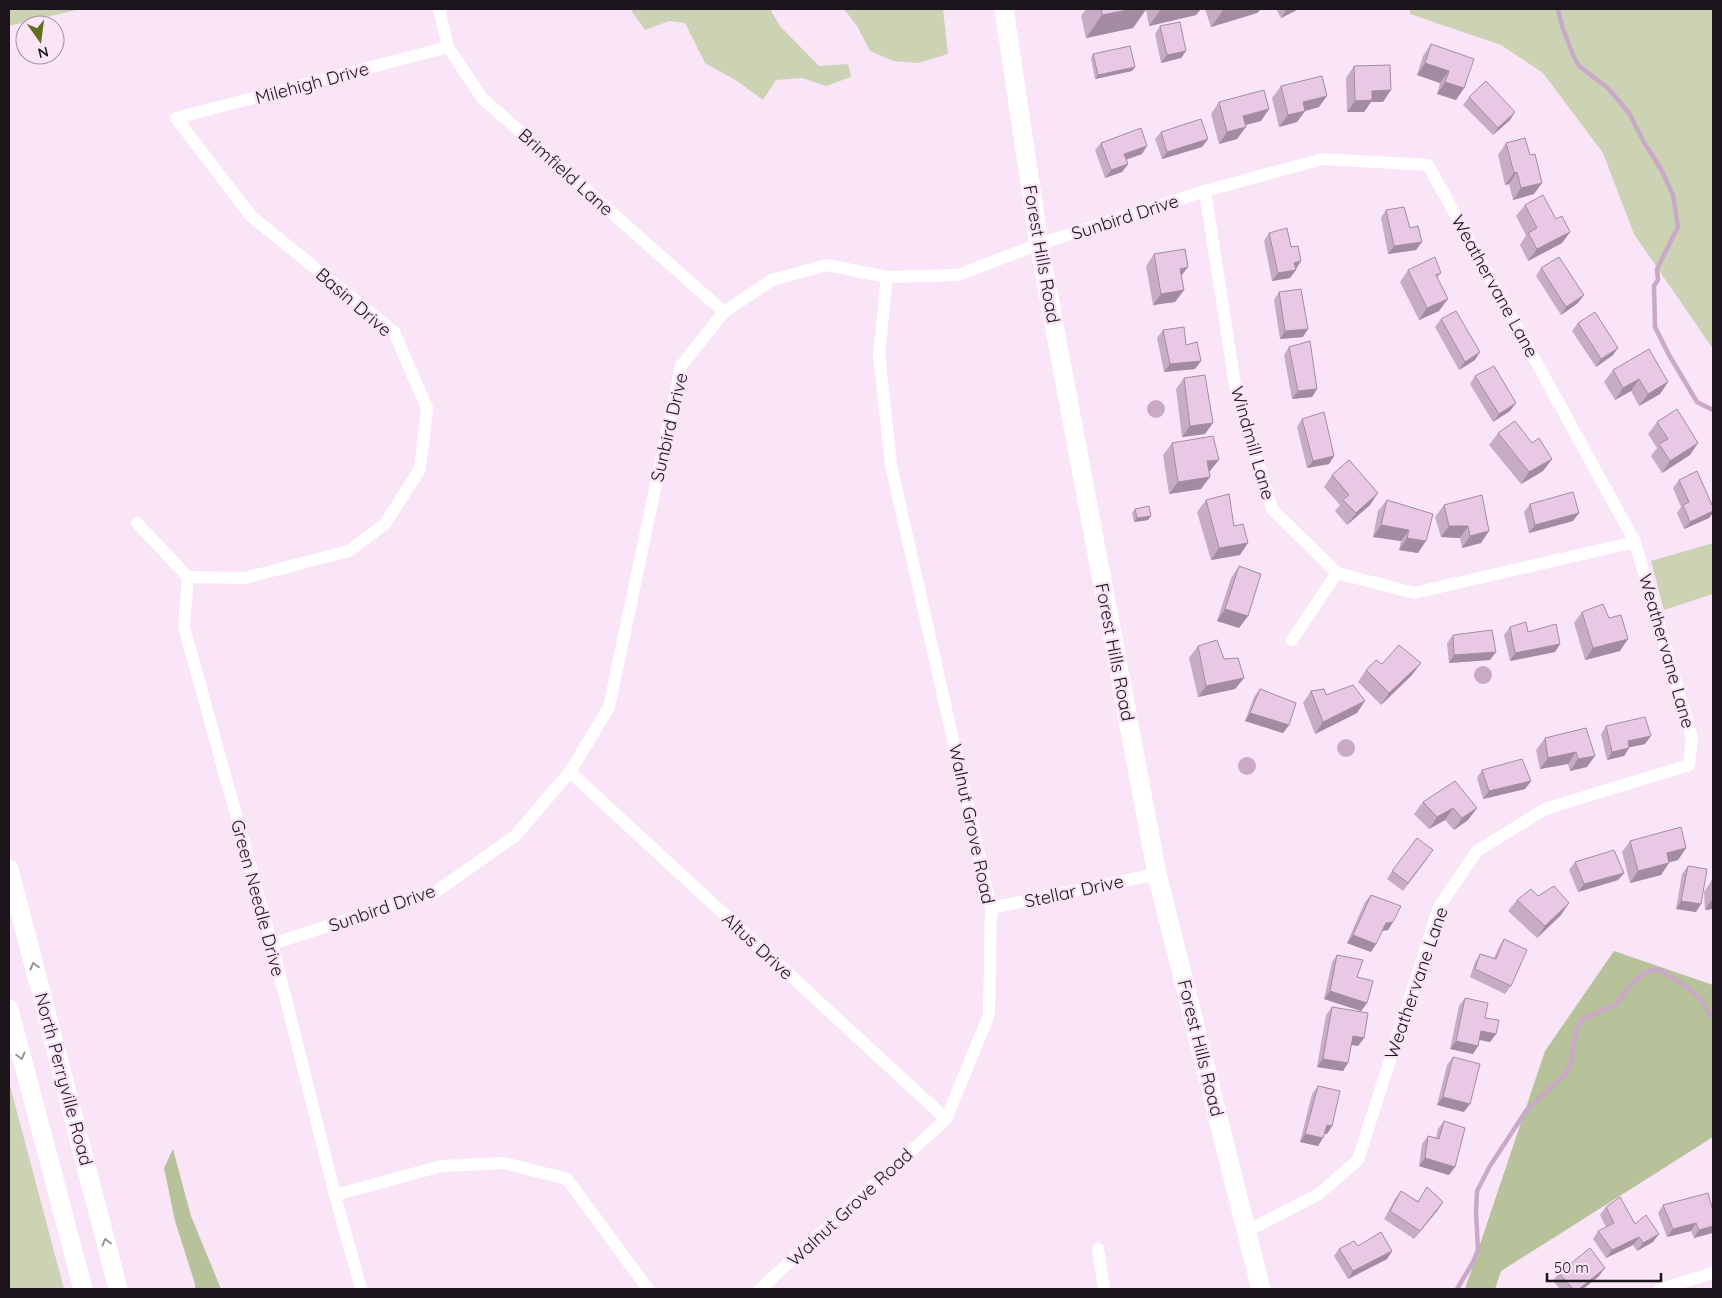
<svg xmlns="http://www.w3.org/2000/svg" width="1722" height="1298" font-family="Quicksand,sans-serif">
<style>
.green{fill:#cbd3b4}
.forest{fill:#b7c19a}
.water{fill:#caa9c7}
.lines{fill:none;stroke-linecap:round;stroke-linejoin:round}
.stream{stroke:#caa9c7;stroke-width:4.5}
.street{stroke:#fff;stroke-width:12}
.secondary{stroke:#fff;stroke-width:19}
.wall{fill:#c8acc6}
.shaded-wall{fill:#a38ca1}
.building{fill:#e9c8e6;stroke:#a38ca1}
.oneway{stroke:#989598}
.labels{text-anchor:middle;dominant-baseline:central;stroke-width:5;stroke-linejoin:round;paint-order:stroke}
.street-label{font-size:18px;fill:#1b141b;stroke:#f9e5f7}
</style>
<rect width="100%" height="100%" fill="#f9e5f7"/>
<g class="green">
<polygon points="9,9 80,9 9,26"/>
<polygon points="630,9 770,9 780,26 819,66 848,64 851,77 826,86 802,78 776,80 763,100 737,81 705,63 685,23 669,21 645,30"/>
<polygon points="844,9 943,9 948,54 918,63 893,61 870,51 857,26"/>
<polygon points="1410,9 1713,9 1713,349 1634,234 1603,153 1543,73 1501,45 1410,14"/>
<polygon points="1713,543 1713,594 1664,610 1651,561"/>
<polygon points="9,1082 64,1289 9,1289"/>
</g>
<g class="forest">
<polygon points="1614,951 1713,985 1713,1137 1501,1271 1495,1289 1465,1289 1545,1051"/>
<polygon points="173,1149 191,1216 221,1289 195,1289 195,1284 175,1221 164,1168"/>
</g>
<g class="water">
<circle cx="1156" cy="409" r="9"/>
<circle cx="1483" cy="675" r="9"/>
<circle cx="1346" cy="748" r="9"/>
<circle cx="1247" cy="766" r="9"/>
</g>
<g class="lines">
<g class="stream">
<polyline points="1558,9 1562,26 1573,55 1579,66 1608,88 1629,113 1645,144 1661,169 1673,195 1678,227 1657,269 1658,280 1654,286 1655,327 1669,355 1697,402 1713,410"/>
<polyline points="1457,1289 1473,1262 1478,1250 1476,1212 1477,1191 1490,1166 1526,1111 1567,1072 1571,1062 1576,1031 1582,1019 1615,1005 1634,981 1648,971 1660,970 1685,986 1701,999 1713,1019"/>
</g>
<g class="street">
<polyline points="439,9 448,47 482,98 724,312"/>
<polyline points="1205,191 1236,391 1272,509 1337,573 1414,593 1635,542"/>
<polyline points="137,523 188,577 184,627 272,944 335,1195 361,1289"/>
<polyline points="188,577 245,578 349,551 385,524 420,469 427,408 394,332 251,216 176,118 448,47"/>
<polyline points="1292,640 1337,573"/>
<polyline points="570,772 946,1119"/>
<polyline points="991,908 1157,874"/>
<polyline points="272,944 437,891 515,836 570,772 609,707 681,366 724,312 772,280 827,265 887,277 958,275 1039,244 1205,191 1323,159 1428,165 1635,542 1692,738 1689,765 1545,809 1477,851 1439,907 1358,1160 1319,1194 1247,1231"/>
<polyline points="335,1195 442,1166 504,1163 567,1179 648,1289"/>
<polyline points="1098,1249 1104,1289"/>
<polyline points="760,1289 946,1119 989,1015 991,908 891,465 879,354 887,277"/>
<polyline points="1660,1289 1713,1273"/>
</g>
<g class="secondary">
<polyline points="1004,9 1039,244 1157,874 1261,1289"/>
<polyline points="9,869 118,1289"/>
<polyline points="9,1009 83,1289"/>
</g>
</g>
<g class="wall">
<polygon points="1086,9 1201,9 1196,15 1149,26 1146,10 1133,28 1086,38 1081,16"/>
<polygon points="1205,9 1261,9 1257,13 1211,27"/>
<polygon points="1276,9 1299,9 1281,18"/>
<polygon points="1160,26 1186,51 1181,58 1161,63 1155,34"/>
<polygon points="1431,44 1464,88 1456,100 1437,94 1440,83 1417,75 1423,56"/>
<polygon points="1093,54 1132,71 1095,79 1091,58"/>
<polygon points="1354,66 1383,102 1371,102 1364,112 1347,112 1346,78"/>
<polygon points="1281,86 1319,107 1305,111 1297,122 1279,127 1272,98"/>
<polygon points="1469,97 1510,120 1493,135 1463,105"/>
<polygon points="1219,102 1261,121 1245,125 1237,139 1219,144 1211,114"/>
<polygon points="1161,132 1208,139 1202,147 1162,159 1155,139"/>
<polygon points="1101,143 1142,154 1126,160 1128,164 1122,172 1105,178 1095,150"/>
<polygon points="1506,143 1534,194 1513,200 1509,184 1505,185 1498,155"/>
<polygon points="1525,205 1556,219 1570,232 1562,243 1528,261 1520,245 1526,235 1516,216"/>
<polygon points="1386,210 1416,250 1388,254 1381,218"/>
<polygon points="1269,233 1295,269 1290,278 1272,281 1264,241"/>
<polygon points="1154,254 1181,276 1184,290 1175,302 1153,305 1146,266"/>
<polygon points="1541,268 1578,303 1561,315 1536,276"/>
<polygon points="1408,270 1441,273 1437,278 1439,311 1419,320 1400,282"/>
<polygon points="1279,292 1303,337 1280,339 1274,300"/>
<polygon points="1441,319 1475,360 1459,370 1435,327"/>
<polygon points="1578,323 1613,355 1596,367 1572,331"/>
<polygon points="1163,330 1186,345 1201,361 1195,369 1164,372 1157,338"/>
<polygon points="1289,347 1317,389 1312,397 1292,399 1284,355"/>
<polygon points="1613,370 1668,382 1660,394 1639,406 1631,391 1615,400 1604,382"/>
<polygon points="1475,376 1510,411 1493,422 1470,384"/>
<polygon points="1184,378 1205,434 1182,437 1176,389"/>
<polygon points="1302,419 1334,456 1329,464 1307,468 1297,427"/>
<polygon points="1657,422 1690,455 1662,473 1651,456 1657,448 1648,434"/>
<polygon points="1498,433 1532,443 1552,459 1543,471 1521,484 1489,445"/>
<polygon points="1172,443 1210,471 1209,472 1201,489 1169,494 1163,455"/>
<polygon points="1332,475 1370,505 1347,525 1335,511 1340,505 1324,487"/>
<polygon points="1679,480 1713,507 1713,513 1709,518 1684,529 1677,513 1681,507 1673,488"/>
<polygon points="1482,495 1481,543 1462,548 1460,538 1441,537 1435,517 1444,505"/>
<polygon points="1206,500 1234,526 1240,555 1211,560 1197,512"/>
<polygon points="1387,500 1433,514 1418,553 1399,550 1401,541 1373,537 1378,511"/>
<polygon points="1530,504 1573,521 1529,533 1524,512"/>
<polygon points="1135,509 1151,516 1148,520 1134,522 1132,513"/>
<polygon points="1239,566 1248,616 1239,628 1217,621 1231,578"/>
<polygon points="1582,612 1620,651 1585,660 1574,623"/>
<polygon points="1510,627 1528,632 1560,644 1555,652 1510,661 1504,635"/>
<polygon points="1453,635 1490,660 1449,663 1447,643"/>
<polygon points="1198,646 1224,659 1244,678 1235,689 1198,697 1189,658"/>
<polygon points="1382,664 1412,675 1381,705 1358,682 1366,670"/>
<polygon points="1260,689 1289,725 1283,733 1245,721 1254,697"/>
<polygon points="1311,691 1326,695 1357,713 1315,734 1303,703"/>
<polygon points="1606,726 1645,744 1629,747 1629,748 1624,756 1607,760 1601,734"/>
<polygon points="1586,728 1587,767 1570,771 1568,764 1540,769 1536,750 1545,738"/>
<polygon points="1482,770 1531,781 1525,789 1483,799 1477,778"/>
<polygon points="1423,802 1477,808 1468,820 1454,830 1445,820 1429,829 1414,814"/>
<polygon points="1630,841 1686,848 1678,860 1669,862 1661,875 1630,883 1622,852"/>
<polygon points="1428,858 1403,891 1387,879 1392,871"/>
<polygon points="1575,862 1624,873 1618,880 1578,892 1569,870"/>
<polygon points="1688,866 1696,912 1676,909 1682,874"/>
<polygon points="1712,880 1713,880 1713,909 1705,910 1704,892"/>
<polygon points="1371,895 1393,922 1388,930 1382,931 1376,944 1371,952 1347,943 1365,902"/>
<polygon points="1517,900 1569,903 1561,915 1537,938 1508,911"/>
<polygon points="1504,939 1511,986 1505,994 1470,977 1475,962 1480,954 1494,958 1499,947"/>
<polygon points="1337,955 1357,977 1367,1003 1361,1011 1324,999 1332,962"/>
<polygon points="1465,998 1485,1018 1496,1034 1490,1042 1479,1040 1478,1046 1473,1054 1450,1049 1459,1006"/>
<polygon points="1332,1007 1364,1038 1358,1046 1351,1045 1343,1071 1317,1067 1326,1015"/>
<polygon points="1453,1057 1464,1112 1437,1105 1447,1065"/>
<polygon points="1318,1086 1332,1126 1327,1134 1325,1133 1318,1146 1300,1142 1312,1094"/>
<polygon points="1444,1121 1449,1175 1419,1166 1422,1144 1428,1136 1436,1138 1438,1129"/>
<polygon points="1427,1187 1443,1202 1414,1239 1384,1219 1395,1199 1401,1191 1418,1201"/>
<polygon points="1663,1205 1712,1233 1694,1238 1691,1231 1667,1237 1658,1213"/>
<polygon points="1606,1207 1635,1224 1653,1242 1637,1251 1633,1245 1606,1258 1593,1239 1598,1231 1606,1227 1600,1215"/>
<polygon points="1358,1246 1392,1251 1387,1259 1348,1279 1334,1256 1339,1249"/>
<polygon points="1559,1273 1599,1276 1583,1289 1560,1289 1553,1281"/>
</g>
<g class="shaded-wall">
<polygon points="1133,9 1146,9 1133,28 1086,38 1102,15"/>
<polygon points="1161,9 1201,9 1196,15 1149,26"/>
<polygon points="1224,9 1261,9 1257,13 1211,27"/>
<polygon points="1287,9 1299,9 1281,18"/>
<polygon points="1186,51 1181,58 1161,63 1167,55"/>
<polygon points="1425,63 1449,71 1440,83 1417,75"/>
<polygon points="1135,67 1132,71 1095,79 1098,75"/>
<polygon points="1445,82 1464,88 1456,100 1437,94"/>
<polygon points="1391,90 1383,102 1371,102 1364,112 1347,112 1355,101 1372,91"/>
<polygon points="1327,96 1319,107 1305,111 1297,122 1279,127 1288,115 1303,102"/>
<polygon points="1269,109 1261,121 1234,128 1243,116"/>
<polygon points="1515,112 1510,120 1493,135 1498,128"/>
<polygon points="1246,127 1237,139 1219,144 1227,132"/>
<polygon points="1208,139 1202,147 1162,159 1167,152"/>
<polygon points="1147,146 1142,154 1119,162 1124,154"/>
<polygon points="1128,164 1122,172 1105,178 1111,170"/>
<polygon points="1517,172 1509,184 1505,185 1514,173"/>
<polygon points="1542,183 1534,194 1513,200 1521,188"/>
<polygon points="1570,232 1562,243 1528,261 1537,249"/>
<polygon points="1422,242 1416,250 1388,254 1394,246"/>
<polygon points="1301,261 1296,269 1294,263"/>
<polygon points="1188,267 1179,279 1180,269"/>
<polygon points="1296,270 1290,278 1272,281 1278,273"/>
<polygon points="1184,290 1175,302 1153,305 1161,294"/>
<polygon points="1584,295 1578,303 1561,315 1566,307"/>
<polygon points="1448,299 1439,311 1419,320 1427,308"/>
<polygon points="1308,329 1303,337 1280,339 1285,331"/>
<polygon points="1618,348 1613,355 1596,367 1601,359"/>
<polygon points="1480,352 1475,360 1459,370 1465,362"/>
<polygon points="1201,361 1195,369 1164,372 1170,364"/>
<polygon points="1639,379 1631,391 1615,400 1623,388"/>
<polygon points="1668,382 1660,394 1639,406 1648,394"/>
<polygon points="1317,389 1312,397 1292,399 1298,391"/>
<polygon points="1516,403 1510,411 1493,422 1499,414"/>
<polygon points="1213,423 1205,434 1182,437 1190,426"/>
<polygon points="1698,443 1690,455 1662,473 1670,461"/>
<polygon points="1334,456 1329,464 1307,468 1313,461"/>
<polygon points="1552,459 1543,471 1521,484 1529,472"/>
<polygon points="1219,460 1210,471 1199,473 1207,461"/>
<polygon points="1210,477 1201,489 1169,494 1178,482"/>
<polygon points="1378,493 1370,505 1347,525 1356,513"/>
<polygon points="1713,511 1713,513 1709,518 1684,529 1690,522"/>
<polygon points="1579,513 1573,521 1529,533 1535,525"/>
<polygon points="1151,516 1148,520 1134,522 1137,518"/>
<polygon points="1381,525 1409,530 1401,541 1373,537"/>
<polygon points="1449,526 1468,526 1460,538 1441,537"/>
<polygon points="1489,531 1481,543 1462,548 1470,536"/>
<polygon points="1407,538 1426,541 1418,553 1399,550"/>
<polygon points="1248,543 1240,555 1211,560 1219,548"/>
<polygon points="1225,609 1248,616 1239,628 1217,621"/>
<polygon points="1628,639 1620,651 1585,660 1593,648"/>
<polygon points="1560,644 1555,652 1510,661 1515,653"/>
<polygon points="1496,652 1490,660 1449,663 1454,655"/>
<polygon points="1421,663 1412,675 1381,705 1389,693"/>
<polygon points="1244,678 1235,689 1198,697 1206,686"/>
<polygon points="1365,701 1357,713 1315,734 1323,722"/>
<polygon points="1250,713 1289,725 1283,733 1245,721"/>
<polygon points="1651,736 1645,744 1622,749 1628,741"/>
<polygon points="1629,748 1624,756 1607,760 1612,752"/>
<polygon points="1576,752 1568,764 1540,769 1548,758"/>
<polygon points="1595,756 1587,767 1570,771 1578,759"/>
<polygon points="1531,781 1525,789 1483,799 1489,791"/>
<polygon points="1453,808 1445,820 1429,829 1437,817"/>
<polygon points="1477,808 1468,820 1454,830 1462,818"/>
<polygon points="1686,848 1678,860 1659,865 1667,853"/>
<polygon points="1669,863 1661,875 1630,883 1638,871"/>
<polygon points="1624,873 1618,880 1578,892 1584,884"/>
<polygon points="1713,898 1713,909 1705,910"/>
<polygon points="1681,901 1701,904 1696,912 1676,909"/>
<polygon points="1569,903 1561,915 1537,938 1545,926"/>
<polygon points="1393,922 1388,930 1380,931 1386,923"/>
<polygon points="1353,935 1376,944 1371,952 1347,943"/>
<polygon points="1330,991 1367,1003 1361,1011 1324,999"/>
<polygon points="1481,1031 1496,1034 1490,1042 1476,1039"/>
<polygon points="1353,1036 1364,1038 1358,1046 1347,1044"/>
<polygon points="1456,1041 1478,1046 1473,1054 1450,1049"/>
<polygon points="1323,1059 1348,1063 1343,1071 1317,1067"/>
<polygon points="1443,1097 1470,1104 1464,1112 1437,1105"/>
<polygon points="1327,1125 1332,1126 1327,1134 1322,1133"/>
<polygon points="1305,1134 1323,1138 1318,1146 1300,1142"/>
<polygon points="1425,1158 1455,1167 1449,1175 1419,1166"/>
<polygon points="1443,1202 1438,1210 1414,1239 1420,1231"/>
<polygon points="1696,1223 1691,1231 1667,1237 1673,1229"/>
<polygon points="1713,1226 1713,1231 1712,1233 1694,1238 1699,1230"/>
<polygon points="1659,1234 1653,1242 1637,1251 1643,1243"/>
<polygon points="1639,1237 1633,1245 1606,1258 1612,1250"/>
<polygon points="1392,1251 1387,1259 1348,1279 1353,1271"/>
<polygon points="1605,1268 1599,1276 1583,1289 1579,1289"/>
</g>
<g class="building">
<polygon points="1101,9 1133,9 1102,15"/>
<polygon points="1180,22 1186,51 1167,55 1160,26"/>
<polygon points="1431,44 1474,59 1464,88 1445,82 1449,71 1425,63"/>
<polygon points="1130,46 1135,67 1098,75 1093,54"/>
<polygon points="1390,65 1391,90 1372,91 1372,100 1355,101 1354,66"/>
<polygon points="1322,76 1327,96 1303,102 1305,111 1288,115 1281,86"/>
<polygon points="1486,81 1515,112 1498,128 1469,97"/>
<polygon points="1264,90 1269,109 1243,116 1246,127 1227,132 1219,102"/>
<polygon points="1201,119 1208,139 1167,152 1161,132"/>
<polygon points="1141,128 1147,146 1124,154 1128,164 1111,170 1101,143"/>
<polygon points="1525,138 1530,155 1535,154 1542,183 1521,188 1517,172 1514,173 1506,143"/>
<polygon points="1543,195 1556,219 1562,216 1570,232 1537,249 1528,233 1537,228 1525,205"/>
<polygon points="1404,207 1410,228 1418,226 1422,242 1394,246 1386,210"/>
<polygon points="1287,228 1291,247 1298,246 1301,261 1294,263 1296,270 1278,273 1269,233"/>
<polygon points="1185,249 1188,267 1180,269 1184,290 1161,294 1154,254"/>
<polygon points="1435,257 1441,273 1436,275 1448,299 1427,308 1408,270"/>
<polygon points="1559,257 1584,295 1566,307 1541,268"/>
<polygon points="1301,289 1308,329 1285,331 1279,292"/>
<polygon points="1456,311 1480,352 1465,362 1441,319"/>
<polygon points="1595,312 1618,348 1601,359 1578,323"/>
<polygon points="1184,327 1186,345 1197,342 1201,361 1170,364 1163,330"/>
<polygon points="1310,341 1317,389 1298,391 1289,347"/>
<polygon points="1649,349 1668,382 1648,394 1639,379 1623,388 1613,370"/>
<polygon points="1494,366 1516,403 1499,414 1475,376"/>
<polygon points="1205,375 1213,423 1190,426 1184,378"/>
<polygon points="1677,409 1698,443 1670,461 1659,444 1668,439 1657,422"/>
<polygon points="1324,412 1334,456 1313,461 1302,419"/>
<polygon points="1515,421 1532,443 1539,438 1552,459 1529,472 1498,433"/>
<polygon points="1213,436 1219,460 1207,461 1210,477 1178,482 1172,443"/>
<polygon points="1349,460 1378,493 1356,513 1343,500 1349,495 1332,475"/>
<polygon points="1697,471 1713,507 1713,511 1690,522 1683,505 1689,502 1679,480"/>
<polygon points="1573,492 1579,513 1535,525 1530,504"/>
<polygon points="1229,494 1234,526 1243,524 1248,543 1219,548 1206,500"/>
<polygon points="1482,495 1489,531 1470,536 1468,526 1449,526 1444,505"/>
<polygon points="1387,500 1433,514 1426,541 1407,538 1409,530 1381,525"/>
<polygon points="1149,506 1151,516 1137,518 1135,509"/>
<polygon points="1239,566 1261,574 1248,616 1225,609"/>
<polygon points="1603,604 1609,618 1621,615 1628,639 1593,648 1582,612"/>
<polygon points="1526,622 1528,632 1556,624 1560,644 1515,653 1510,627"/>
<polygon points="1492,630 1496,652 1454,655 1453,635"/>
<polygon points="1217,640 1224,659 1238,658 1244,678 1206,686 1198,646"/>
<polygon points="1399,645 1421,663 1389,693 1366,670 1376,660 1382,664"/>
<polygon points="1353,685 1365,701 1323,722 1311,691 1324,689 1326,695"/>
<polygon points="1260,689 1296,703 1289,725 1250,713"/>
<polygon points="1645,717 1651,736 1628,741 1629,748 1612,752 1606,726"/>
<polygon points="1586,728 1595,756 1578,759 1576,752 1548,758 1545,738"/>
<polygon points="1522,759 1531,781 1489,791 1482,770"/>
<polygon points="1455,781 1477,808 1462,818 1453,808 1437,817 1423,802"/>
<polygon points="1681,827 1686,848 1667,853 1669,863 1638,871 1630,841"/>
<polygon points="1417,838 1433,850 1408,883 1392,871"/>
<polygon points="1614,850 1624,873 1584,884 1575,862"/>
<polygon points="1688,866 1707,869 1701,904 1681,901"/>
<polygon points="1712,880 1713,880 1713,897"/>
<polygon points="1554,886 1569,903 1545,926 1517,900 1531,889 1538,896"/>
<polygon points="1371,895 1401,906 1393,922 1386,923 1376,944 1353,935"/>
<polygon points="1504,939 1527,950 1511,986 1475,969 1480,954 1496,959"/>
<polygon points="1337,955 1363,960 1357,977 1373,981 1367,1003 1330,991"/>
<polygon points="1465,998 1488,1003 1485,1018 1499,1020 1496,1034 1481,1031 1478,1046 1456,1041"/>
<polygon points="1332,1007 1368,1013 1364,1038 1353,1036 1348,1063 1323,1059"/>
<polygon points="1453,1057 1480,1064 1470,1104 1443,1097"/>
<polygon points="1318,1086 1340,1091 1332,1126 1327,1125 1323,1138 1305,1134"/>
<polygon points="1444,1121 1465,1128 1455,1167 1425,1158 1428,1136 1439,1139"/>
<polygon points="1427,1187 1443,1202 1420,1231 1390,1211 1401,1191 1418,1202"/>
<polygon points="1708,1193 1713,1211 1713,1226 1699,1230 1696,1223 1673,1229 1663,1205"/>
<polygon points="1620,1197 1635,1224 1646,1215 1659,1234 1643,1243 1639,1237 1612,1250 1598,1231 1614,1223 1606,1207"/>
<polygon points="1381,1232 1392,1251 1353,1271 1339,1249 1354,1241 1358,1246"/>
<polygon points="1590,1248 1605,1268 1579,1289 1573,1289 1559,1273"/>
</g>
<defs><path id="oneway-chevron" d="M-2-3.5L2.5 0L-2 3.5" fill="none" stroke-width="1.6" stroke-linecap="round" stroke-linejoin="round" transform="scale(1.25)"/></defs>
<g class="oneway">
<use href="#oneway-chevron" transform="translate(34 966) rotate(-105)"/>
<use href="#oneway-chevron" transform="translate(21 1056) rotate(75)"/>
<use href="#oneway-chevron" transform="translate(106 1242) rotate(-105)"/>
</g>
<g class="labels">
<g class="street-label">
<text transform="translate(312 83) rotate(-15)">Milehigh Drive</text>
<text transform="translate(566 172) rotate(42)">Brimfield Lane</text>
<text transform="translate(1125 217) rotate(-18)">Sunbird Drive</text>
<text transform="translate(1042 254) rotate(80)">Forest Hills Road</text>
<text transform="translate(1495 286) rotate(61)">Weathervane Lane</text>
<text transform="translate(354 302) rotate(41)">Basin Drive</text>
<text transform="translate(669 427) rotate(-77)">Sunbird Drive</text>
<text transform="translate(1253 443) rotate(74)">Windmill Lane</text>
<text transform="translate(1667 651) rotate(74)">Weathervane Lane</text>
<text transform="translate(1115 652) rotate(79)">Forest Hills Road</text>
<text transform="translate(972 824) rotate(78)">Walnut Grove Road</text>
<text transform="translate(1074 891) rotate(-12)">Stellar Drive</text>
<text transform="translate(258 898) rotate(75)">Green Needle Drive</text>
<text transform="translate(382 908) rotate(-19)">Sunbird Drive</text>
<text transform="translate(758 946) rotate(43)">Altus Drive</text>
<text transform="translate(1416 983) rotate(-71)">Weathervane Lane</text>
<text transform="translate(1201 1048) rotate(76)">Forest Hills Road</text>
<text transform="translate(64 1079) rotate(75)">North Perryville Road</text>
<text transform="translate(850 1207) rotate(-43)">Walnut Grove Road</text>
</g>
</g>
<rect width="1722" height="1298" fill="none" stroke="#1b141b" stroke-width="20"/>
<g transform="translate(40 40) rotate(166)"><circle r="24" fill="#f9e5f7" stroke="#a0919f"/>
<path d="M0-4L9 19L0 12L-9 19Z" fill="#606f1b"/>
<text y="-8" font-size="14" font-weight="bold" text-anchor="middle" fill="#1b141b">N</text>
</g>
<path d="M1547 1273v8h114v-8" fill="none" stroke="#1b141b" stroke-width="2.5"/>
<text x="1554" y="1273" font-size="15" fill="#1b141b" stroke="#f9e5f7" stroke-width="4" paint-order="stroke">50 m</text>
</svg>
